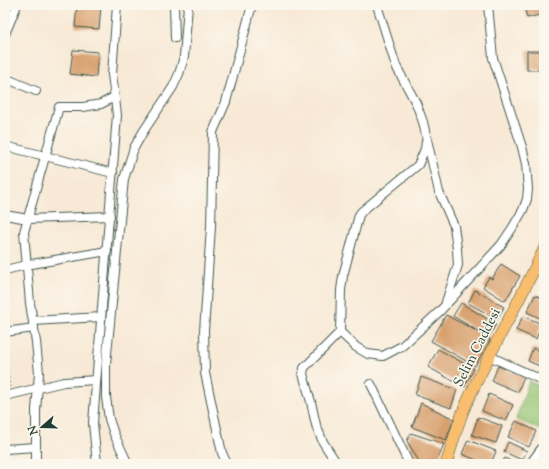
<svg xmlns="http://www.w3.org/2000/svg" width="549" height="469" font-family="'Sorts Mill Goudy',serif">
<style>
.green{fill:#96c675;stroke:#5a8254}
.building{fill:#d8a06e}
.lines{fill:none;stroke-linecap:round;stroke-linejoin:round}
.minor-casing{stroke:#40574c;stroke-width:10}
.major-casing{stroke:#40574c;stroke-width:12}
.path{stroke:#40574c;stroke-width:1;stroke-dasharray:1 3;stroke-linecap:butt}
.minor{stroke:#fff;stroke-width:8}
.major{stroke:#f9be6d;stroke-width:11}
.labels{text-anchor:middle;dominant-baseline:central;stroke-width:3.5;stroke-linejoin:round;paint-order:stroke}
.street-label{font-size:14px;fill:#1f3d34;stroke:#fbf7ec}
</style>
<rect width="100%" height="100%" fill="#fbf7ec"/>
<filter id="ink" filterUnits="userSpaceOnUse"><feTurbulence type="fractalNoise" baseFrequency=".025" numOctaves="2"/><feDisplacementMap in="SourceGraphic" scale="8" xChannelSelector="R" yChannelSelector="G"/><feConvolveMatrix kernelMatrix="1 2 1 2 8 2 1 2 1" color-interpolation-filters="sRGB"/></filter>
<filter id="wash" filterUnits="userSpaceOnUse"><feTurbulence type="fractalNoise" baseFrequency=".012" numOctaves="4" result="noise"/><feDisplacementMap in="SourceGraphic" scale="16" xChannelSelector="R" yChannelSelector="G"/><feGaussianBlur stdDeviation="0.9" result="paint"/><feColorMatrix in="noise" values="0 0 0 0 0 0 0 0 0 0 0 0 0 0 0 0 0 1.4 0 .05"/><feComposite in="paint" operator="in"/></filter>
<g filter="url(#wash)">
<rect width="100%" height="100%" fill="#f8e9d6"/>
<polygon class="green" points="529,381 544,389 544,430 543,431 516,419"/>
<g id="blocks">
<g class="building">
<polygon points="77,5 101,5 99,29 75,27"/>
<polygon points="524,5 544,5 544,14 527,18"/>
<polygon points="73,50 98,52 96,77 70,74"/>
<rect x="527" y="51" width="17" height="19"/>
<polygon points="501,264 520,276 505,301 483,287 489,277 492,279"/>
<polygon points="475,290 504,307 497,319 468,303"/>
<polygon points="535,295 544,299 544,320 527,312"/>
<polygon points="461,303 496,324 488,337 490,340 475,366 431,341 446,315 484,335 453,316"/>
<polygon points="523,316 542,324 536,339 516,330"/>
<polygon points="533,348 544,353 544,368 528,361"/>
<polygon points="438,349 474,369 464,387 428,367"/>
<polygon points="498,366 524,376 518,392 492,381"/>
<polygon points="421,377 457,390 451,408 415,395"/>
<polygon points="489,394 513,405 506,421 482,411"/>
<polygon points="421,403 454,419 446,440 412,427"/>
<polygon points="478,417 502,426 496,443 472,435"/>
<polygon points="516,421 536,431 529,447 508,437"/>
<polygon points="411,433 444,444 436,464 421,464 420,463 407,441"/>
<polygon points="468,440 496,451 491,464 486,464 462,454"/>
<polygon points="508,442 527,451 522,460 504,452"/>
<polygon points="505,458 516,464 501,464"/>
</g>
</g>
</g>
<g filter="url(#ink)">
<use href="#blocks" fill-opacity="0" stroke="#40574c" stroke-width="1"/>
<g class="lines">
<defs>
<g id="minor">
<polyline points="174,5 175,38"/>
<polyline points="377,5 396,66 416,103 423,122 439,192 454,226 457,249 458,265 446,302"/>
<polyline points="5,34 17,5"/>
<polyline points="5,78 36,91"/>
<polyline points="5,146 113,173"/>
<polyline points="5,215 28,219 110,216"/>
<polyline points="535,268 544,273"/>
<polyline points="5,270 26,265 107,251"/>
<polyline points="33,321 101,317"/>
<polyline points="5,332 34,328"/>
<polyline points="340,332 341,290 343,276 359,215 362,211 418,165 425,149 426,141"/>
<polyline points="489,356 544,381"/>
<polyline points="371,384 409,464"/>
<polyline points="5,396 64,382 96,380"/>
<polyline points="5,449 36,447"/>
<polyline points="36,464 36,410 39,373 36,342 30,303 24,232 59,107 83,107 101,104 114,97"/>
<polyline points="97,464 93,423 117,115 112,74 117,5"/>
<polyline points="128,464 114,434 109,419 106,397 106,364 124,179 134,148 143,132 173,87 179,74 184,57 188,5"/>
<polyline points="227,464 222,453 205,373 204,331 211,227 213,132 226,102 252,5"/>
<polyline points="337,464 323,442 316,425 311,402 303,374 304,368 340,332 356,347 368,354 383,356 402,346 440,311 501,245 513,227 523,210 527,199 528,189 526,164 522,147 493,58 488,5"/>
<polyline points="530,464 544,445"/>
</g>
<path id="major" d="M446,464C452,446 457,426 464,409C488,354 519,303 544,249"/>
</defs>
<use href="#minor" class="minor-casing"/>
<use href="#major" class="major-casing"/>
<polyline class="path" points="5,342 10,387"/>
<use href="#minor" class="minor"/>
<use href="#major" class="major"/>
</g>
</g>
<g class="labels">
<g class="street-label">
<text transform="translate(478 348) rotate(-63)">Selim Caddesi</text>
</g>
</g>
<rect width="549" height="469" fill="none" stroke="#fbf7ec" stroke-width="20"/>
<g transform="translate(42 427) rotate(250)" stroke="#fbf7ec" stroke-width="3" paint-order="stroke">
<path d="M0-3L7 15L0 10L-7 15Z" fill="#1f3d34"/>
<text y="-6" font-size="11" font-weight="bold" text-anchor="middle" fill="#1f3d34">N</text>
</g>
</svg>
